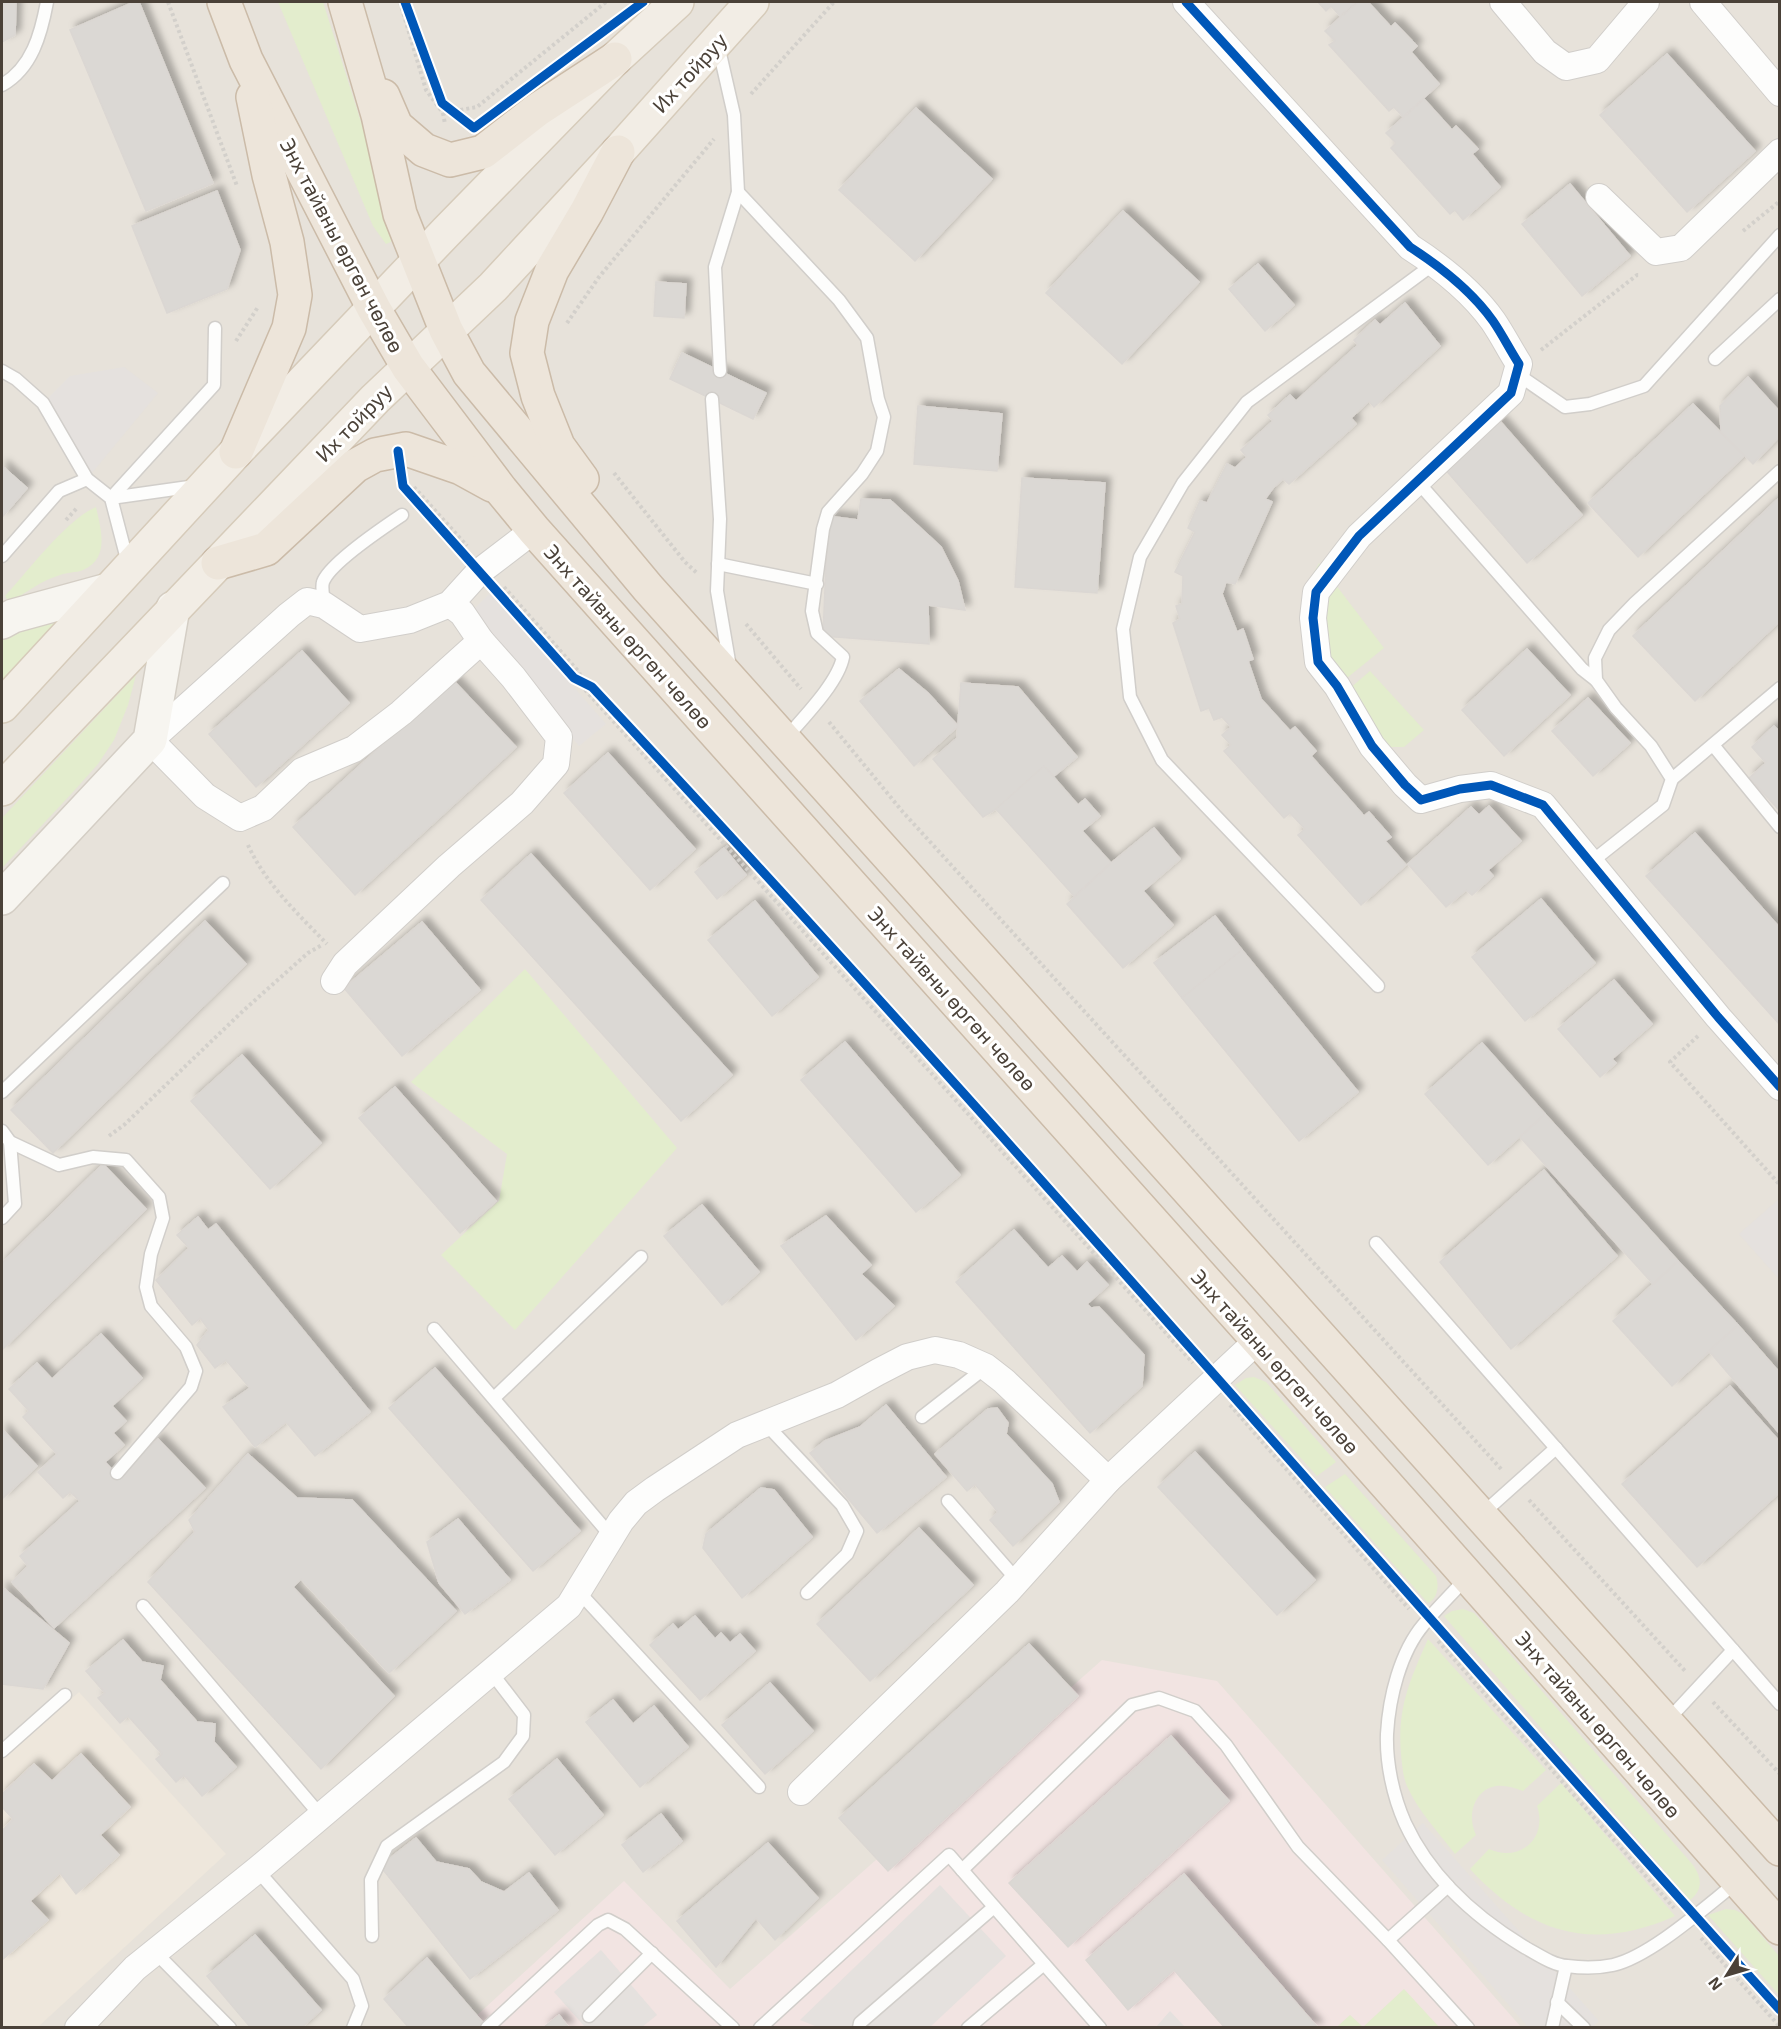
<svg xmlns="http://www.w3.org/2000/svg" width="1781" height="2029" font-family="'Exo 2',sans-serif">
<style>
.residential{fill:#e7e2da}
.education{fill:#eee7dc}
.medical{fill:#f2e4e2}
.green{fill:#e3edcd}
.parking{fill:#e5e1de}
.building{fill:#dbd8d4;stroke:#dbd7d3;stroke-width:1.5;filter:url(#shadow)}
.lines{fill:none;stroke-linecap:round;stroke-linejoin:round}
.lane-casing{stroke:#d1ceca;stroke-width:15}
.street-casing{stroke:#d1ceca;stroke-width:28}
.secondary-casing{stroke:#d4cec5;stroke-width:36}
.primary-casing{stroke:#d6cbba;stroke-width:36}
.highway-casing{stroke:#cbbba8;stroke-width:36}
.path{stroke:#d3d0cb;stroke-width:4;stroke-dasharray:3 3;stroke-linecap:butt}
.lane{stroke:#fdfdfc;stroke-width:12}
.street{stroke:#fdfdfc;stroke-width:26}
.secondary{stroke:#f7f5f0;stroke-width:33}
.primary{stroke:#f2ede5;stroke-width:33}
.highway{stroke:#ede5da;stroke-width:33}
.cycleway-casing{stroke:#fff;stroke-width:13}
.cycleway{stroke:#0057b8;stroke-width:9}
.labels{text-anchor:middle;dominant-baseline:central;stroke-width:6;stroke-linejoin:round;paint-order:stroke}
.street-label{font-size:21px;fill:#4a4138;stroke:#fff}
</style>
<defs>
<filter id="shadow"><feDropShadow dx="5.5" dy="-5.5" stdDeviation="3" flood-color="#0004"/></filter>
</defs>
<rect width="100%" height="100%" fill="#f3f0ed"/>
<polygon class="residential" points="2,2 1779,2 1779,2027 2,2028"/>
<polygon class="education" points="79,1692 226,1854 38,2027 2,2027 2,1760"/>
<polygon class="medical" points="1102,1660 1217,1681 1521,2027 463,2028 624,1881 730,1989"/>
<g class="green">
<polygon points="278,2 323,2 386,201 391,242 386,244 373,226"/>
<path d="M96,507C101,530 110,558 83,570C76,573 67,572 60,575C41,581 26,592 10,603L5,596C29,570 66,520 96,507Z"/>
<polygon points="1319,563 1384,648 1337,686 1307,585"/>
<polygon points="65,612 2,681 2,641 7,635"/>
<polygon points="1370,671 1424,730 1404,747 1391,747 1377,736 1341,696"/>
<polygon points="136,675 128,705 114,740 98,764 73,792 2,868 2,818"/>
<polygon points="525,969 677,1148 515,1330 441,1255 499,1201 507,1154 411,1082"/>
<polygon points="1254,1377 1266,1382 1336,1462 1317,1476 1235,1385 1246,1378"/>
<path d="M1345,1474L1436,1576C1439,1586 1438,1598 1428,1603L1325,1487Z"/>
<path d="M1463,1609L1474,1613L1481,1621L1693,1865C1702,1878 1703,1890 1690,1900L1444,1616L1452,1611Z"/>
<path d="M1428,1639L1546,1770L1523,1791C1514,1788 1506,1785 1496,1786C1473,1790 1467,1817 1476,1835L1455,1854C1439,1833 1418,1811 1407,1786C1403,1777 1402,1765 1401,1754C1397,1708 1410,1680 1428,1639Z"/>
<path d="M1561,1783L1675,1916C1592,1953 1529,1933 1470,1869L1489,1849C1520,1863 1548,1838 1537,1806Z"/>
<polygon points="1726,1909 1735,1910 1743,1914 1779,1956 1779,1995 1708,1915"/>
<polygon points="1404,1989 1439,2027 1339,2028 1338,2026 1350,2015 1363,2027"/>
</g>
<g class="parking">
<polygon points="124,367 158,393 87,479 43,403 70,376"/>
<polygon points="491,592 606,724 579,746 469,614"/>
<polygon points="1779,1199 1779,1279 1739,1234"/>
<polygon points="1423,1823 1599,2021 1592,2027 1528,2027 1382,1860"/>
<polygon points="940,1885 1006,1956 930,2027 820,2028 800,2020"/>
<polygon points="601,1950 657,2015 642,2027 585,2027 554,1992"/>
<polygon points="1170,2011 1185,2027 1156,2027"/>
</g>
<g class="building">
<polygon points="2,2 16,2 15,35 2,42"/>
<polygon points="134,2 139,2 213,183 146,211 70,30"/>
<polygon points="1318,2 1356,2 1340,16 1331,6 1326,11"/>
<polygon points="1358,2 1368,2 1391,27 1395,23 1417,46 1411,52 1439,84 1403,117 1394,107 1389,111 1329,45 1335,41 1325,31"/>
<polygon points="1667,54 1755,151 1687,212 1600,115"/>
<polygon points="1424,99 1452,130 1456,126 1478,149 1472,154 1500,187 1463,220 1455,210 1450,214 1391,148 1396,143 1386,133"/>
<polygon points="916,108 992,179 915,261 839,190"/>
<polygon points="1570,184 1630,256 1582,296 1522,224"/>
<polygon points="217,191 240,250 227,289 167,313 132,226"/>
<polygon points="1123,211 1199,282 1122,364 1046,293"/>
<polygon points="1258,264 1294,305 1265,331 1229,289"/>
<polygon points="656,282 686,284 684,318 654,316"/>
<polygon points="1405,303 1440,346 1374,407 1369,401 1351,418 1356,424 1289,484 1283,479 1273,488 1265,499 1272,502 1235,584 1226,582 1222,594 1237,632 1243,629 1253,659 1248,661 1261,699 1290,731 1295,727 1316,751 1311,756 1364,816 1369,812 1391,837 1385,841 1406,865 1361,905 1298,835 1305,829 1290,813 1284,818 1224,751 1231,745 1222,735 1231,727 1222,717 1214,720 1209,708 1201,711 1173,623 1180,619 1176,606 1182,604 1183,576 1175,572 1195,532 1188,528 1200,501 1207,503 1227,464 1235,468 1247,457 1241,450 1273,421 1268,415 1290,395 1296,401 1358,345 1354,340 1375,320 1380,325"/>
<polygon points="682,353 766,393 753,419 670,379"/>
<polygon points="1748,377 1780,412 1780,436 1753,464 1721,432 1720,406"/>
<polygon points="1693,404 1744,456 1638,557 1588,503"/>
<polygon points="918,406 1002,414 997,471 914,464"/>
<polygon points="1499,420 1582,515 1527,563 1444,468"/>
<polygon points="2,466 27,488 2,517"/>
<polygon points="2,466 27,488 2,517"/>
<polygon points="1022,478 1105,483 1097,593 1015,587"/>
<polygon points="1780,497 1780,621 1695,701 1633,636"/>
<polygon points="861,499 890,500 941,547 958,581 965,610 928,605 929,644 823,636 828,516 858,520"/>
<polygon points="1527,649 1570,695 1504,756 1462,710"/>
<polygon points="302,651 349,703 256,787 209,734"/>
<polygon points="899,669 928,693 958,726 914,766 860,701"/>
<polygon points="453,680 516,747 355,895 293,827"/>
<polygon points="961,683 1018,687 1077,757 1054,776 1044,766 996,809 983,817 933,759 957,738"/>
<polygon points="1588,698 1630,743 1593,776 1552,731"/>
<polygon points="1774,726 1780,732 1780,811 1749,778 1766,763 1752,747"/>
<polygon points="608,753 695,849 650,890 564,793"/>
<polygon points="1044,766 1078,805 1085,799 1100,816 1082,831 1111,863 1074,896 996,809"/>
<polygon points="1489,806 1521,841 1488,870 1493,876 1472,895 1466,890 1446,907 1408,864 1471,807 1479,815"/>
<polygon points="1154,828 1180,859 1143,891 1173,925 1123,968 1067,904 1111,863"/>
<polygon points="1695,833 1780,928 1780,1025 1646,876"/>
<polygon points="724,848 746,875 717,899 695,872"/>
<polygon points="531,854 732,1075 681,1121 481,900"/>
<polygon points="1541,899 1595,963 1525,1021 1472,957"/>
<polygon points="755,901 818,977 772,1016 708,940"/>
<polygon points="1215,916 1242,950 1182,998 1154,963"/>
<polygon points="205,921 246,964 53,1153 11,1110"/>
<polygon points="422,922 480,990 402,1056 344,988"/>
<polygon points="1242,950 1358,1092 1299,1141 1182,998"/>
<polygon points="1614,980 1652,1024 1612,1059 1616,1063 1600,1077 1558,1029"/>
<polygon points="845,1042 960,1175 916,1212 801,1080"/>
<polygon points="1482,1043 1545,1114 1488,1165 1425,1094"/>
<polygon points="242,1055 321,1143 270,1189 191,1101"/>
<polygon points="395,1087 496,1201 460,1233 359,1118"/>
<polygon points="1545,1114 1678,1261 1653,1284 1520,1137"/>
<polygon points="103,1164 146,1209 2,1350 2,1263"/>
<polygon points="1544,1170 1617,1256 1511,1349 1440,1262"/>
<polygon points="702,1205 759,1272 722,1305 664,1236"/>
<polygon points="826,1216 871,1265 861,1274 894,1306 856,1340 781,1246"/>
<polygon points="198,1217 208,1230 216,1224 370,1412 315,1456 286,1422 255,1447 223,1407 250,1388 226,1360 215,1368 197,1345 209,1330 200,1318 192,1325 156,1280 189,1248 177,1235"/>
<polygon points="1014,1230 1048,1268 1062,1256 1077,1272 1087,1262 1108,1285 1087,1304 1091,1308 1099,1307 1144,1355 1142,1386 1090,1433 956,1282"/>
<polygon points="1678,1261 1738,1325 1672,1386 1613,1321"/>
<polygon points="1738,1325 1780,1373 1780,1434 1709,1351"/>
<polygon points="101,1334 142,1378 112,1406 126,1421 113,1433 124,1445 105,1462 118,1476 158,1439 205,1488 54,1628 12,1582 28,1566 20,1556 80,1501 70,1492 63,1498 38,1472 57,1454 23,1417 29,1411 9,1389 37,1363 52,1379"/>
<polygon points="435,1368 580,1531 533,1571 389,1408"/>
<polygon points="1730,1386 1780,1442 1780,1492 1697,1567 1622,1484"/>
<polygon points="886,1405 946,1477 877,1533 810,1453 825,1441 860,1427"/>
<polygon points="997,1408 1008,1423 1006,1434 1052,1484 1059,1502 1013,1546 990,1520 998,1512 975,1484 967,1491 935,1454 988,1409"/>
<polygon points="2,1429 37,1466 2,1499"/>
<polygon points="1195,1452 1315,1580 1277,1615 1158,1487"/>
<polygon points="248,1454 297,1498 352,1500 456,1611 389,1673 301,1579 293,1587 394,1696 321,1769 148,1582 195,1532 189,1520"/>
<polygon points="761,1488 774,1490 812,1537 742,1598 703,1548 706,1534"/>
<polygon points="458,1519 510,1580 465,1614 439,1583 427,1542"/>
<polygon points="919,1528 973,1585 870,1681 817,1624"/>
<polygon points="2,1587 69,1643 43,1689 2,1684"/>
<polygon points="695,1616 715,1639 721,1633 730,1643 740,1634 755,1651 700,1700 650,1645 673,1624 678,1630"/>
<polygon points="123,1640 142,1662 163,1666 160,1680 197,1722 215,1724 214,1742 236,1767 202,1796 184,1775 176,1782 156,1759 162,1754 128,1716 120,1723 98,1698 105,1693 86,1671"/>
<polygon points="1029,1644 1078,1696 888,1871 839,1818"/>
<polygon points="770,1683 813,1731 765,1774 722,1725"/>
<polygon points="613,1700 633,1724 654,1706 688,1747 640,1787 586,1722"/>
<polygon points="1171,1736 1229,1801 1068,1947 1009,1883"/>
<polygon points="81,1754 130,1807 100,1835 119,1855 76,1894 60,1873 30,1901 48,1920 3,1959 2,1957 2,1831 13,1819 2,1807 2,1794 34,1764 52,1781"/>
<polygon points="557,1759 603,1815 555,1855 509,1799"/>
<polygon points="661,1814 682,1841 643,1872 622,1845"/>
<polygon points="416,1838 436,1862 469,1869 481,1882 504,1892 529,1873 558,1910 470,1979 380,1866"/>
<polygon points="768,1843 818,1898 775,1940 756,1918 716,1967 677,1921"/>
<polygon points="1184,1874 1318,2028 1225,2028 1174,1970 1128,2010 1086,1960"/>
<polygon points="255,1935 321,2010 301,2028 251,2028 207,1976"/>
<polygon points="427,1958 484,2024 480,2028 409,2028 384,1999"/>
<polygon points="559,2015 569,2028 543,2028"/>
</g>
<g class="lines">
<defs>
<g id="lane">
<polyline points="718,45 734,115 738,192 715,267 720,371"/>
<path d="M2,85C32,68 41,34 47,2"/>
<path d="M738,192L839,300L867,338L878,399L884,417L877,451L862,474L828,512L823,529L812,611L817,633L843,657C838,683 803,718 785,739"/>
<polyline points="1715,359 1780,299"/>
<polyline points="2,371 16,379 43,403 87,479 111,498 128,563"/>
<polyline points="1517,374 1565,407 1590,404 1644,386 1780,235"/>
<polyline points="712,399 720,519 717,591 730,667"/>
<polyline points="1417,481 1582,669 1596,680"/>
<polyline points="111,498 214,385 215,328"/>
<polyline points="111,498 196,486"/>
<polyline points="2,556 59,491 87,479"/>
<polyline points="718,564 817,584"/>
<path d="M324,605C324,599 321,588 323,582C330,563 384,527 402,515"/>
<polyline points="1713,745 1780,827"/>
<polyline points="1672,779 1780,688"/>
<polyline points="1590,863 1663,805 1672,779 1651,746 1616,708 1596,680 1595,658 1609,630 1635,603 1780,471"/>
<polyline points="1378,986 1162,760 1130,697 1123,629 1140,557 1183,483 1247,402 1435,263"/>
<polyline points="2,1092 223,883"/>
<polyline points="2,1131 10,1142 59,1165 93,1157 126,1160 159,1197 163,1218 151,1254 146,1287 151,1306 186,1347 196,1371 191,1387 117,1473"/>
<polyline points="2,1218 15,1204 10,1142"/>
<polyline points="1376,1243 1733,1650 1667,1721"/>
<polyline points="434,1329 611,1536"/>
<polyline points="494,1398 641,1257"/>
<polyline points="922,1417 986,1367"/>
<polyline points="766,1424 842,1505 857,1531 847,1554 807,1593"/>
<polyline points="948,1501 1017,1580"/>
<polyline points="1481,1515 1556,1448"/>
<path d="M1467,1577C1453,1593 1438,1607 1424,1624C1400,1652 1389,1698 1387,1734C1386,1763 1393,1796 1405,1823C1430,1877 1476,1918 1526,1948C1539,1955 1553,1965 1567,1966C1581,1968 1599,1968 1613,1965C1651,1956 1705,1907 1737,1882"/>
<polyline points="578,1591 759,1787"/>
<polyline points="143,1606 321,1816"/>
<polyline points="1733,1650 1780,1704"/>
<polyline points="2,1751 65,1695"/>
<polyline points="257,1870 353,1979 362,2006 353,2028"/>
<polyline points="962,1870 1132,1705 1159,1698 1195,1711 1226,1745 1298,1847 1388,1940 1468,2028"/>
<polyline points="372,1936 371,1880 387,1846 504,1762 523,1736 524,1715 491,1672"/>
<polyline points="1388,1940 1448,1886"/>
<polyline points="155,1952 230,2028"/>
<polyline points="1557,2002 1584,2028"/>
<polyline points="589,2016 652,1953"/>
<polyline points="487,2028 598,1925 608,1920 625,1929 733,2028"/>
<polyline points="760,2028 949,1855 1100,2028"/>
<polyline points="859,2028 860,2023 994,1907"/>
<polyline points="968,2028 1044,1964"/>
<polyline points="1552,2028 1566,1966"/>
</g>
<g id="street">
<path d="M1186,2L1410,247C1441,267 1471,290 1493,321C1502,334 1510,350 1519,364L1511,393L1359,536L1316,592L1313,618L1318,662L1337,686L1372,746L1405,785L1421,800L1460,789L1491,785L1543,805L1718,1017L1780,1087"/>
<polyline points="1503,2 1545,52 1566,67 1597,60 1646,2"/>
<polyline points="1703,2 1780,93"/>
<polyline points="1599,197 1656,252 1681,248 1780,152"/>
<polyline points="481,641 401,713 354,749 302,771 263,808 240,818 205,796 150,740 289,615 307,601 324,605 360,629 410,620 450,604 479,572 534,530"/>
<polyline points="334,981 345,964 449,866 522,803 556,764 559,737 513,677 481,641 462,613 450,604"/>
<polyline points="801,1792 1007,1592 1108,1480"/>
<polyline points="78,2028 135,1968 257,1870 569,1606 621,1521 636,1503 655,1489 737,1435 837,1395 878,1372 907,1357 935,1350 959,1355 986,1367 1004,1381 1108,1480 1258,1340"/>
</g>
<g id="secondary">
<polyline points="2,622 13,616 108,590"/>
<polyline points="2,898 150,740 173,608"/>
</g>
<g id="primary">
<polyline points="2,706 236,452 447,231 615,59 677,2"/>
<polyline points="2,789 375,399 493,287 618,152 752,2"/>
</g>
<g id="highway">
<polyline points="224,2 246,60 374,309 408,367 501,490 534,530 1258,1340 1780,1928"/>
<polyline points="345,2 378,115 400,214 446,330 469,373 648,588 1780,1849"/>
<polyline points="383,96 396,126 424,150 450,160 483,152 537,110 615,59"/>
<polyline points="236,452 289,328 295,295 287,242 269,175 253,97"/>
<polyline points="582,479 558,446 538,396 527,353 532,321 552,270 587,211 618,152"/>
<polyline points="218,563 266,549 355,466 375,455 406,449 461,468 492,485"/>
</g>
</defs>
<use href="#lane" class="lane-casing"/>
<use href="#street" class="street-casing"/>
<use href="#secondary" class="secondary-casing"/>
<use href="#primary" class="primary-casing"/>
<use href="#highway" class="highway-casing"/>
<g class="path">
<polyline points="168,2 237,186"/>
<polyline points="400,2 426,90 443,113 477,107 606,2"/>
<polyline points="751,94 834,2"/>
<polyline points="443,113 445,124"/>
<polyline points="1743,231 1780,201"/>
<polyline points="567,323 599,277 714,139"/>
<polyline points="236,341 258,307"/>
<polyline points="1541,350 1637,275 1640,275"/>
<polyline points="614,473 685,562 697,573"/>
<polyline points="414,487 467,546"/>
<polyline points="66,520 77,508"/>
<polyline points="504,587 579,672 586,691 1193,1363"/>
<polyline points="746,624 801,689"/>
<polyline points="829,722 902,811 1502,1470"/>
<path d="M248,845C265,883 298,914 327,944"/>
<polyline points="1698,1036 1670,1062 1780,1185"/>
<polyline points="109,1136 124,1125 244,1010 308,953 322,945"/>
<polyline points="1230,1405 1409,1609"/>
<polyline points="1529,1500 1686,1672"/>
<polyline points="1438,1641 1674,1908"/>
<polyline points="1713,1702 1780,1774"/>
<polyline points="1701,1938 1780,2027"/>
</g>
<use href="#lane" class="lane"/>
<use href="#street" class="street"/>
<use href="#secondary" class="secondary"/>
<use href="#primary" class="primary"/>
<use href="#highway" class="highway"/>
<defs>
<g id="cycleway">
<polyline points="405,2 442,103 474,128 643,2"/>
<path d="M1186,2L1410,247C1441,267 1471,290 1493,321C1502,334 1510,350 1519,364L1511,393L1359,536L1316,592L1313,618L1318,662L1337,686L1372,746L1405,785L1421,800L1460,789L1491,785L1543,805L1718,1017L1780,1087"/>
<path d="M398,451L403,486L574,678L592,687C997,1120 1382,1570 1780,2010"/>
</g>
</defs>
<use href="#cycleway" class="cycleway-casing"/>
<use href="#cycleway" class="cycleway"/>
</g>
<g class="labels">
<g class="street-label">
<text transform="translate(689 72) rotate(-48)">Их тойруу</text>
<text transform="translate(343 245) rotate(62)">Энх тайвны өргөн чөлөө</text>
<text transform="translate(353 422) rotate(-46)">Их тойруу</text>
<text transform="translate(629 636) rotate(48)">Энх тайвны өргөн чөлөө</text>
<text transform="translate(953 998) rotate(48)">Энх тайвны өргөн чөлөө</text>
<text transform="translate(1276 1361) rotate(48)">Энх тайвны өргөн чөлөө</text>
<text transform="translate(1599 1724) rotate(49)">Энх тайвны өргөн чөлөө</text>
</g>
</g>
<rect width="1781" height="2029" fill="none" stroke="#4a4138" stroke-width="6"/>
<g transform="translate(1727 1975) rotate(233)" stroke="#ffffff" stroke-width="4.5" paint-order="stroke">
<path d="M0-4.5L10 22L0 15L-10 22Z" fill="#4a4138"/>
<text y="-9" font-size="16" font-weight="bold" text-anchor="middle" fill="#4a4138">N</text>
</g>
</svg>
